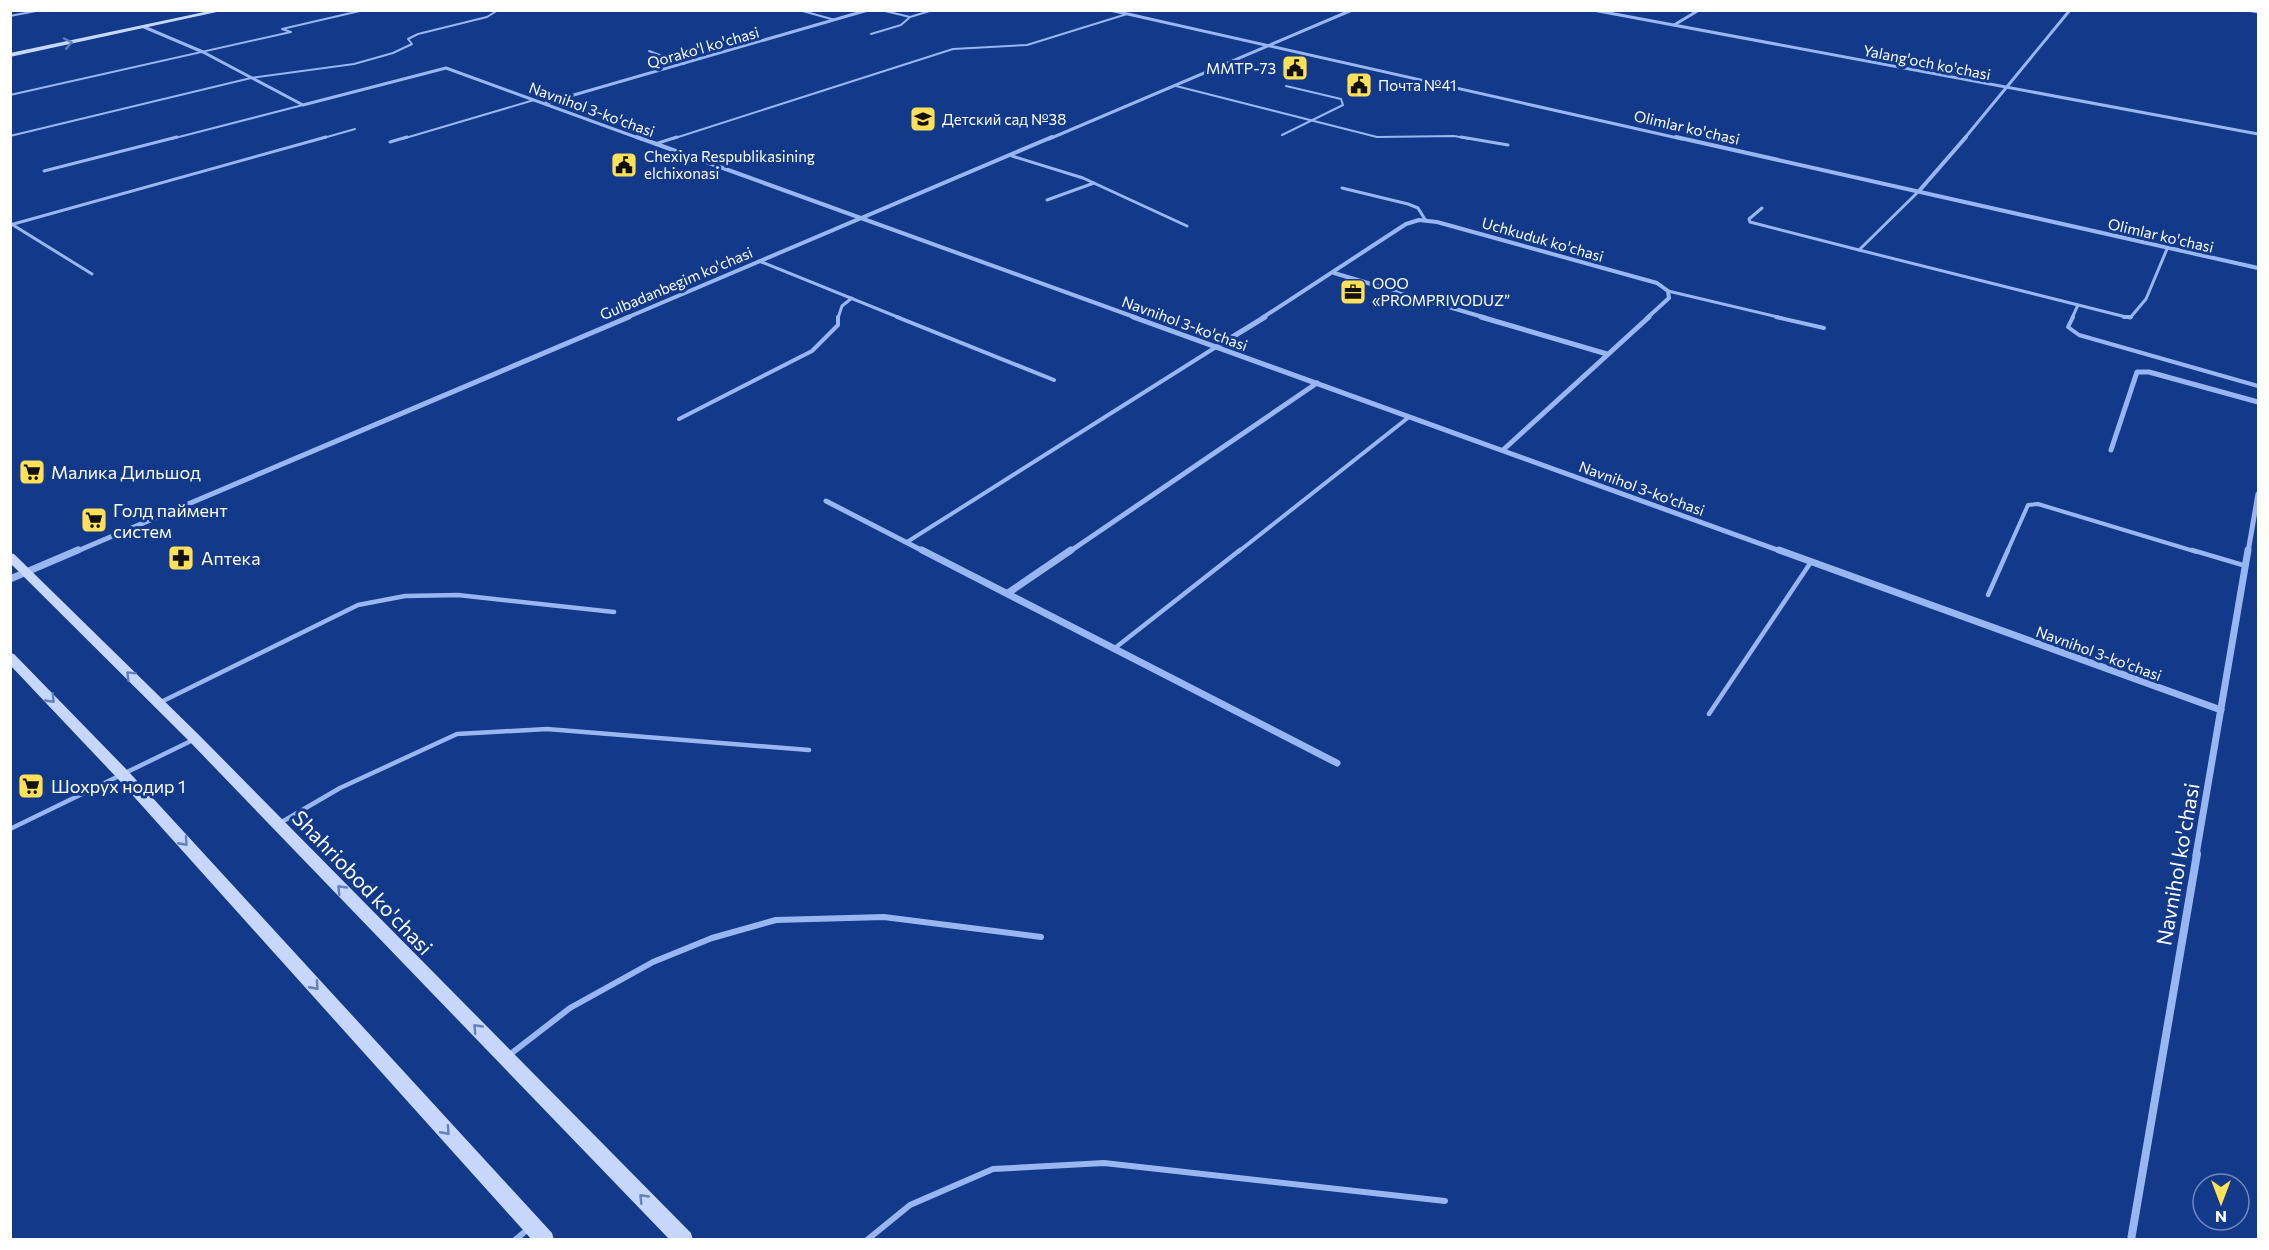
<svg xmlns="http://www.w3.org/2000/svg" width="2269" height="1250" font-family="Commissioner,sans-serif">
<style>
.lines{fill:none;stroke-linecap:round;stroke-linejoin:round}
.service-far4{stroke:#98b6f0;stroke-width:2}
.service-far3{stroke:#98b6f0;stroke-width:3}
.service-far2{stroke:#98b6f0;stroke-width:4}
.service-far1{stroke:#98b6f0;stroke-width:4.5}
.service{stroke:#98b6f0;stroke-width:6}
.minor-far4{stroke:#98b6f0;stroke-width:3}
.minor-far3{stroke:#98b6f0;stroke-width:4}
.minor-far2{stroke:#98b6f0;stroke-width:5}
.minor-far1{stroke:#98b6f0;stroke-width:7}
.minor{stroke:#98b6f0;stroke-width:8}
.secondary{fill:#c6d7fb;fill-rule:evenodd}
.oneway{stroke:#6380bd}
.labels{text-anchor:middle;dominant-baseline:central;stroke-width:6;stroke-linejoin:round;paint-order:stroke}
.far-street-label{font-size:15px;fill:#fff;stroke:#12398a}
.far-poi-label{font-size:15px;fill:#fff;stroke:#12398a;text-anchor:start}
.poi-label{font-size:18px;fill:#fff;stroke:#12398a;text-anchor:start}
.near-street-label{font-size:21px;fill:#fff;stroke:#12398a}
</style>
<rect width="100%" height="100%" fill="#12398a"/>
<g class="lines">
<g class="service-far4">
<polyline points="799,10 835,20"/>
<polyline points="881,10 910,17 933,10"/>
<polyline points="10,16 41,10"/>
<polyline points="871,34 901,25 910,17"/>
<polyline points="649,51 684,64"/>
<polyline points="1176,86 1377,137 1454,136 1470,139"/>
<polyline points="10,95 291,32 282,29 364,10"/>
<polyline points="1282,135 1343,105 1341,99 1286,86"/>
<polyline points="10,136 251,78 354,64 393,53 412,44 408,39 418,34 487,17 498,10"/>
<polyline points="171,139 303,105"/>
<polyline points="320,139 355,129"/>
<polyline points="402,139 534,100"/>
<polyline points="672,139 953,49 1027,45 1127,14"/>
</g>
<g class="service-far3">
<polyline points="1461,137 1508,145"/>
<polyline points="390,142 407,137"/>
<polyline points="655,144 677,137"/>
<polyline points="1012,156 1083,178 1187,226"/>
<polyline points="44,171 177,137"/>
<polyline points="1342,188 1408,204 1418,208 1426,221"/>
<polyline points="1919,191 1859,250 2130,318 2146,299 2167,249"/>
<polyline points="1047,200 1094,183"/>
<polyline points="1762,208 1749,219 1750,222 1859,250"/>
<polyline points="10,225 326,137"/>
<polyline points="13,225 92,274"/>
<polyline points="759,261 900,318"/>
<polyline points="1668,291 1782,318"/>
<polyline points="838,318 842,306 852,298"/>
<polyline points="2072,318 2078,305"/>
</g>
<g class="service-far2">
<polyline points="897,317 1054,380"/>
<polyline points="1776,317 1824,328"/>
<polyline points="2073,317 2068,327 2079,335 2258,386"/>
<polyline points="2124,317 2131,317"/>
<polyline points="679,419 812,351 838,325 838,317"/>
<polyline points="907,542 1216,347"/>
<polyline points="1238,552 1409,417"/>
<polyline points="2007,552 2028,505 2038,504 2197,552"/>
</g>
<g class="service-far1">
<polyline points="2192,550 2246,566"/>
<polyline points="1988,595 2008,550"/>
<polyline points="1115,648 1240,550"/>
<polyline points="159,703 358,605 405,596 458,595 614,612"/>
<polyline points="1709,714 1811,562"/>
<polyline points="280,823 340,788 457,734 547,729 809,750"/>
<polyline points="10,829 195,739"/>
</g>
<g class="service">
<polyline points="508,1056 570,1008 653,962 712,938 776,920 884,917 1041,937"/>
<polyline points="515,1240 528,1229"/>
<polyline points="867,1240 910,1205 993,1169 1104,1163 1445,1201"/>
</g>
<g class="minor-far4">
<polyline points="1110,10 1682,139"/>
<polyline points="1593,10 2258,134"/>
<polyline points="2248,10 2258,12"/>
<polyline points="1674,25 1699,10"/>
<polyline points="144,27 203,52 303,105 446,68 641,139"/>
<polyline points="546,103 868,10"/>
<polyline points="1049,139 1352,10"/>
<polyline points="1964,139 2070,10"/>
</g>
<g class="minor-far3">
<polyline points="637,137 1137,318"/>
<polyline points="1676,137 2258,268"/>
<polyline points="1919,191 1966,137"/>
<polyline points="1334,273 1486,318"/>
<polyline points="626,318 1052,137"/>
<polyline points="1262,318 1406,224 1419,220 1437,222 1657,283 1668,291 1669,298 1647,318"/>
</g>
<g class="minor-far2">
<polyline points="1133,317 1783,552"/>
<polyline points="1481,317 1607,354"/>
<polyline points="1216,347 1265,317"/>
<polyline points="1503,450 1649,317"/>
<polyline points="2111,450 2137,372 2149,372 2258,402"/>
<polyline points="826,501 925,552"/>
<polyline points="75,552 629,317"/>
<polyline points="1069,552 1317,383"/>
<polyline points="2248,552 2258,494"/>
</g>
<g class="minor-far1">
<polyline points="922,550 1337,763"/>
<polyline points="1779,550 2221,710"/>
<polyline points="10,579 78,550"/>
<polyline points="1008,593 1071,550"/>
<polyline points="2196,855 2248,550"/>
</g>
<polyline class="minor" points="2131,1240 2197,854"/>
<g class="secondary">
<polygon points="214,10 226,10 10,57 10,53"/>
<polygon points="10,553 14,554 200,736 691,1233 693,1240 670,1240 190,742 10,563"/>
<polygon points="10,653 14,654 128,771 552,1233 554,1240 532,1240 118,779 10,665"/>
</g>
</g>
<defs><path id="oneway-chevron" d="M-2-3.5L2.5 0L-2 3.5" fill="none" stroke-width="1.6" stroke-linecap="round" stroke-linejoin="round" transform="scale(1.5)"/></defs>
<g class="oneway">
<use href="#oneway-chevron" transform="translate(68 43) rotate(-12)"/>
<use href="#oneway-chevron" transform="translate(130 675) rotate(-135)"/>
<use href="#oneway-chevron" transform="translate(51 699) rotate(46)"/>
<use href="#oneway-chevron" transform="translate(184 842) rotate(48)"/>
<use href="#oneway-chevron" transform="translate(341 889) rotate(-134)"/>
<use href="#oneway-chevron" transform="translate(315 986) rotate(48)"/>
<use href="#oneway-chevron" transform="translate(477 1028) rotate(-134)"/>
<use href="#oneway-chevron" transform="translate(446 1131) rotate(48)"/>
<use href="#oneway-chevron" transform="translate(643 1198) rotate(-134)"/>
</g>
<defs>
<symbol id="civic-square" viewBox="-11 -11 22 22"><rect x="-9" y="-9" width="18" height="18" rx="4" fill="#ffe158" stroke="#12398a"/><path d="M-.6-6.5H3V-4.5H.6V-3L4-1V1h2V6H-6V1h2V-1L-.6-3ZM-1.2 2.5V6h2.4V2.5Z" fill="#111"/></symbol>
<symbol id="school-square" viewBox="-11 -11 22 22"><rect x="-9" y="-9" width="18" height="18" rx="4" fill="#ffe158" stroke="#12398a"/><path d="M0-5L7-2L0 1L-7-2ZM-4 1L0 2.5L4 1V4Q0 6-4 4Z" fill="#111"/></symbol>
<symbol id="office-square" viewBox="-11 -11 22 22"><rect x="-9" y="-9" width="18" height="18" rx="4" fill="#ffe158" stroke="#12398a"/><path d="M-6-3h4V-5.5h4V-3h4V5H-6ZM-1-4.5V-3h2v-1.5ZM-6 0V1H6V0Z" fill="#111"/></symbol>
<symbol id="supermarket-square" viewBox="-11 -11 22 22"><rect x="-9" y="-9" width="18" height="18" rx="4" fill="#ffe158" stroke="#12398a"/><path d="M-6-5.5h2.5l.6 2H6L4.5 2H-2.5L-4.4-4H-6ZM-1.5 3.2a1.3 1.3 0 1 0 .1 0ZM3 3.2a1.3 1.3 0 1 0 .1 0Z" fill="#111"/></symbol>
<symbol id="pharmacy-square" viewBox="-11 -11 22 22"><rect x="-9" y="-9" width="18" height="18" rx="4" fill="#ffe158" stroke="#12398a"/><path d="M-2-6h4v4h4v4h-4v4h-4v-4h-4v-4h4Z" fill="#111"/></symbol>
</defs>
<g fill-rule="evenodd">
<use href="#civic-square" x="1280" y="53" width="30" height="30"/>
<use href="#civic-square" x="1344" y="70" width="30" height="30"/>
<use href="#school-square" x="908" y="104" width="30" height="30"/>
<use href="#civic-square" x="609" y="150" width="30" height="30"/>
<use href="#office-square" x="1338" y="277" width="30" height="30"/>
<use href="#supermarket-square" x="17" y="457" width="30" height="30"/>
<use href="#supermarket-square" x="79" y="505" width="30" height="30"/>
<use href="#pharmacy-square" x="166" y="543" width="30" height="30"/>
<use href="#supermarket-square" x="16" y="771" width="30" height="30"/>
</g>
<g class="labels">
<g class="far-street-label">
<text transform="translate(703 47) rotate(-16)">Qorako'l ko'chasi</text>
<text transform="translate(1927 62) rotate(11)">Yalang'och ko'chasi</text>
<text transform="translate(592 109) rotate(20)">Navnihol 3-ko'chasi</text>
<text transform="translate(1687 127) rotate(13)">Olimlar ko'chasi</text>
<text transform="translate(2161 235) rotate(13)">Olimlar ko'chasi</text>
<text transform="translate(1543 239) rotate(16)">Uchkuduk ko'chasi</text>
<text transform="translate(676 283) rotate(-23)">Gulbadanbegim ko'chasi</text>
<text transform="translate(1185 323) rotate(20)">Navnihol 3-ko'chasi</text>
<text transform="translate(1642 488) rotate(20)">Navnihol 3-ko'chasi</text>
<text transform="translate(2099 653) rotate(20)">Navnihol 3-ko'chasi</text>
</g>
<g class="far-poi-label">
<text x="1276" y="68" text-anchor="end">MMTP-73</text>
<text x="1378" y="85">Почта №41</text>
<text x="942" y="119">Детский сад №38</text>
<text x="644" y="156">Chexiya Respublikasining<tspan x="644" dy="17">elchixonasi</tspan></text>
<text x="1372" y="283">ООО<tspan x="1372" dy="17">«PROMPRIVODUZ”</tspan></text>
</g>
<g class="poi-label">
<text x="51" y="472">Малика Дильшод</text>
<text x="113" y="510">Голд паймент<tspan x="113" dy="21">систем</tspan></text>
<text x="201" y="558">Аптека</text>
<text x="51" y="786">Шохрух нодир 1</text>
</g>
<g class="near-street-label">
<text transform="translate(2177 864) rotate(-80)">Navnihol ko'chasi</text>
<text transform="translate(363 882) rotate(46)">Shahriobod ko'chasi</text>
</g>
</g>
<rect width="2269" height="1250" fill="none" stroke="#ffffff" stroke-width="24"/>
<g transform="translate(2221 1202) rotate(180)"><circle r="28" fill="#12398a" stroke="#7188b9" stroke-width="1.5"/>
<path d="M0-4.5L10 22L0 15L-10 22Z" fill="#ffe158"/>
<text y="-9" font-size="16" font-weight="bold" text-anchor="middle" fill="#ffffff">N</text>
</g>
</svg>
